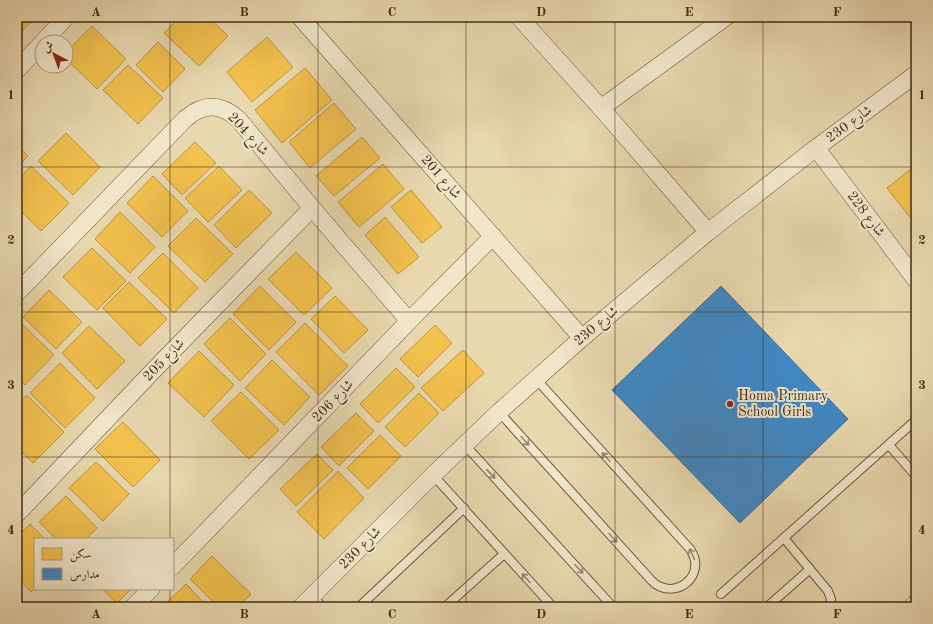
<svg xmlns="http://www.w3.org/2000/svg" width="933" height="624" font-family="'Old Standard TT',Amiri,serif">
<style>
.homes{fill:#f2c14e;stroke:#be943e}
.schools{fill:#3f88c5;stroke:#416c91}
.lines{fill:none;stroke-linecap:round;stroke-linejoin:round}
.service-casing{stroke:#6e563d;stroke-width:10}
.minor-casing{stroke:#6e563d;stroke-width:18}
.tertiary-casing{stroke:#6e563d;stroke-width:22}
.service{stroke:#f0e6ca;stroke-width:8}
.minor{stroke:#f0e6ca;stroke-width:17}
.tertiary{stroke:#f0e6ca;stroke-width:21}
.oneway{stroke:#9a8870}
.grid{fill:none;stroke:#452b17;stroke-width:1;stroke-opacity:0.55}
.poi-dot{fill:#8f2418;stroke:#f0e6ca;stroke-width:1.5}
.labels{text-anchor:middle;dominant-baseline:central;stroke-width:4;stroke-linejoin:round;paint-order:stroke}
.street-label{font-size:14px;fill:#452b17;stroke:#f0e6ca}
.poi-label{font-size:14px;fill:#452b17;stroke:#f0e6ca;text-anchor:start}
.neatline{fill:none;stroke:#452b17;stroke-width:1.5}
.grid-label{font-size:13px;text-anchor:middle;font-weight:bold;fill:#452b17}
</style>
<rect width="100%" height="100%" fill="#e8d8ae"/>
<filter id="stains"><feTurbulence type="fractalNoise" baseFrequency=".005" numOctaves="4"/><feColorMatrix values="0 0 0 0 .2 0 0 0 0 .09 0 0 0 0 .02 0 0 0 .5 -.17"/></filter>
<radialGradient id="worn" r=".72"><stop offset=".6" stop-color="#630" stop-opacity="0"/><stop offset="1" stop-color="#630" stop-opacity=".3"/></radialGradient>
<g class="homes">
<polygon points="17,17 36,17 22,31 17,27"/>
<polygon points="180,17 208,17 228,36 199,66 164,33"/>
<polygon points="92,26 126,59 97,89 66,59 66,52"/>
<polygon points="267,37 293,67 252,102 227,72"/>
<polygon points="158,42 185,69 163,92 136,65"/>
<polygon points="128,65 163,98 138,124 103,90"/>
<polygon points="305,68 332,100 282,143 255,110"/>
<polygon points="334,103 356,129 310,168 289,142"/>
<polygon points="66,133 100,167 73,195 38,161"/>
<polygon points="362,137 380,158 334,196 316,176"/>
<polygon points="195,142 216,163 182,195 162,174"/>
<polygon points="17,146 28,156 17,167"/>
<polygon points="383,164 404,189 359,227 338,202"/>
<polygon points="31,166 69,203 41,231 17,207 17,181"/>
<polygon points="219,166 242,190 208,222 185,198"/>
<polygon points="911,169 916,176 916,225 887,188"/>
<polygon points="153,176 188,211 162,237 127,203"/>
<polygon points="249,190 272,213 236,248 214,225"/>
<polygon points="411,190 442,227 422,243 391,207"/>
<polygon points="120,212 155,247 130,273 95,239"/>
<polygon points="385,217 419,257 398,274 365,235"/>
<polygon points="196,218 233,254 205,282 168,246"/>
<polygon points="92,248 126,281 97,310 63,277"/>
<polygon points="296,252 332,288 304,315 268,279"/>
<polygon points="163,253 198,288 174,313 138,278"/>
<polygon points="129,282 167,319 140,346 103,308"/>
<polygon points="260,286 296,322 269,350 233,314"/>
<polygon points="49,290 82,322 56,349 23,317"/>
<polygon points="335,296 368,330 344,353 311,319"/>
<polygon points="230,318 266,354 240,381 204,344"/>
<polygon points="17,319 54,355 25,385 17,377"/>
<polygon points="305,323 348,366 319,395 276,352"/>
<polygon points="435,325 452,343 418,377 400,359"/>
<polygon points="89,326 125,361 97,389 62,353"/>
<polygon points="463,350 484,373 443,411 421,388"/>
<polygon points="199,351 234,385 204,417 168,383"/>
<polygon points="272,360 310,397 284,425 245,388"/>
<polygon points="60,363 95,398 65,428 30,393"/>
<polygon points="396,368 415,387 378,423 360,404"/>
<polygon points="241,392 279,430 249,459 211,421"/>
<polygon points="419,393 439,413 405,447 385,427"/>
<polygon points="27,395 64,432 33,463 17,447 17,404"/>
<polygon points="356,413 374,431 339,466 321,447"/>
<polygon points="123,422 160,460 133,487 95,449"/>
<polygon points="380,435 401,456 368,489 347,468"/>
<polygon points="317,454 333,470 296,506 280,489"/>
<polygon points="96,462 129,494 103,521 69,488"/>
<polygon points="338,471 364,498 324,539 297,512"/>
<polygon points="66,496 97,528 86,539 56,539 39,522"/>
<polygon points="30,524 45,539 35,539 35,588 31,592 17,577 17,537"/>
<polygon points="212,556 251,594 238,607 218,607 190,579"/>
<polygon points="186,584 208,607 162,607"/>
<polygon points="102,589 131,589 117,603"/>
</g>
<polygon class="schools" points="721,286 848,419 740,523 612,390"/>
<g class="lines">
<defs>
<g id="service">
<path d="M499,412L651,580C654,583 657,586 661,587C679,594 698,579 695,560C694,556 692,552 690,549L536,379"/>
<polyline points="465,445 613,607"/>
<polyline points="889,445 916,476"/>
<polyline points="433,475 553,607"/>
<polyline points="784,538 828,591 831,599 830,607"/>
<polyline points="721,594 916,420"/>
<polyline points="312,595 322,607"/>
<polyline points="359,607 464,508"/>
<polyline points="445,607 504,554"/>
<polyline points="767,607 810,569"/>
</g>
<g id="minor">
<polyline points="300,17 582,338"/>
<polyline points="519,17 601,108 708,232"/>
<polyline points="43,42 66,17"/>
<polyline points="17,70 42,43"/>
<polyline points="601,108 726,17"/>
<polyline points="816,148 916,280"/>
<path d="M17,293L185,119C204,103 221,103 239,120L312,208L409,321"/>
<polyline points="17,514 151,373 312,208"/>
<polyline points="173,566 409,321 493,236"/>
<polyline points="133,607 151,589"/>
<polyline points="301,607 433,475 499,412 582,338 708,232 816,148 916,74"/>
</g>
<polyline id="tertiary" points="915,607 916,606"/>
</defs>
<use href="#service" class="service-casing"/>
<use href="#minor" class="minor-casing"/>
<use href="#tertiary" class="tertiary-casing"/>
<use href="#service" class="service"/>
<use href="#minor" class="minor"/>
<use href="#tertiary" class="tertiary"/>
</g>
<defs><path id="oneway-shaft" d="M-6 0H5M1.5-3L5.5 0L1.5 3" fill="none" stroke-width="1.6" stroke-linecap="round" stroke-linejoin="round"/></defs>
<g class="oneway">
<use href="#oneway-shaft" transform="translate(525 441) rotate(48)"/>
<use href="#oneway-shaft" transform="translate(606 457) rotate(-132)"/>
<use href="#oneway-shaft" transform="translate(491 474) rotate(47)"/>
<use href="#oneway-shaft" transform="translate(613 538) rotate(48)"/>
<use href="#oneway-shaft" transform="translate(692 554) rotate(-115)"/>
<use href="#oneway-shaft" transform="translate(579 569) rotate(47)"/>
<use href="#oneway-shaft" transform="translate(526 578) rotate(-132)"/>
</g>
<path class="grid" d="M170,17V539M318,17V607M466,17V607M615,17V607M763,17V607M17,167H916M17,312H916M17,457H916M170,589V607"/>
<circle class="poi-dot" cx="730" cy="404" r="4"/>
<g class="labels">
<g class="street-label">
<text transform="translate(849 124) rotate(-36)">شارع 230</text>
<text transform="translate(248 134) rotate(47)">شارع 204</text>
<text transform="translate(441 177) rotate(49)">شارع 201</text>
<text transform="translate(866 214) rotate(53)">شارع 228</text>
<text transform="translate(596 326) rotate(-40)">شارع 230</text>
<text transform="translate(164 360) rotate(-46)">شارع 205</text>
<text transform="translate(333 401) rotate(-46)">شارع 206</text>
<text transform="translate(360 548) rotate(-45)">شارع 230</text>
</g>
<g class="poi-label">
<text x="738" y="396">Homa Primary<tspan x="738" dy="16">School Girls</tspan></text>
</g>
</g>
<rect width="933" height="624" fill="none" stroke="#e8d8ae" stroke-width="44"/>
<rect x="34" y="538" width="140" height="52" fill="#f0e6ca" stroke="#ac9b82"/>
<rect x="42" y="548" width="20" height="12" fill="#f2c14e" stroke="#ac9b82"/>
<text x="70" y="558" font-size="12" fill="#452b17">سكن</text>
<rect x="42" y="568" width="20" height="12" fill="#3f88c5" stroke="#ac9b82"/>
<text x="70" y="578" font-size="12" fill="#452b17">مدارس</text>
<g transform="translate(54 54) rotate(319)"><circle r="19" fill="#f0e6ca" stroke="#ac9b82"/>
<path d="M0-3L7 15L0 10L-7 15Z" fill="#8f2418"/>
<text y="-6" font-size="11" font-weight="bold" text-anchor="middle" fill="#452b17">ش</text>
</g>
<rect x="22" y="22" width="889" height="580" class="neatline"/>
<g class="grid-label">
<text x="96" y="16">A</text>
<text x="244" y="16">B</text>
<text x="392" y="16">C</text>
<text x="541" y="16">D</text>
<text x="689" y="16">E</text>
<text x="837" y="16">F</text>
<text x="11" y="99">1</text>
<text x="922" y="99">1</text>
<text x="11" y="244">2</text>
<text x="922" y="244">2</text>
<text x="11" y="389">3</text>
<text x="922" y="389">3</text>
<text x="11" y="534">4</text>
<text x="922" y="534">4</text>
<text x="96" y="618">A</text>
<text x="244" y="618">B</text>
<text x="392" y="618">C</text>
<text x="541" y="618">D</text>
<text x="689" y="618">E</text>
<text x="837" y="618">F</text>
</g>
<rect width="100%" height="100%" filter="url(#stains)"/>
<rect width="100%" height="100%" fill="url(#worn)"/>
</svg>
